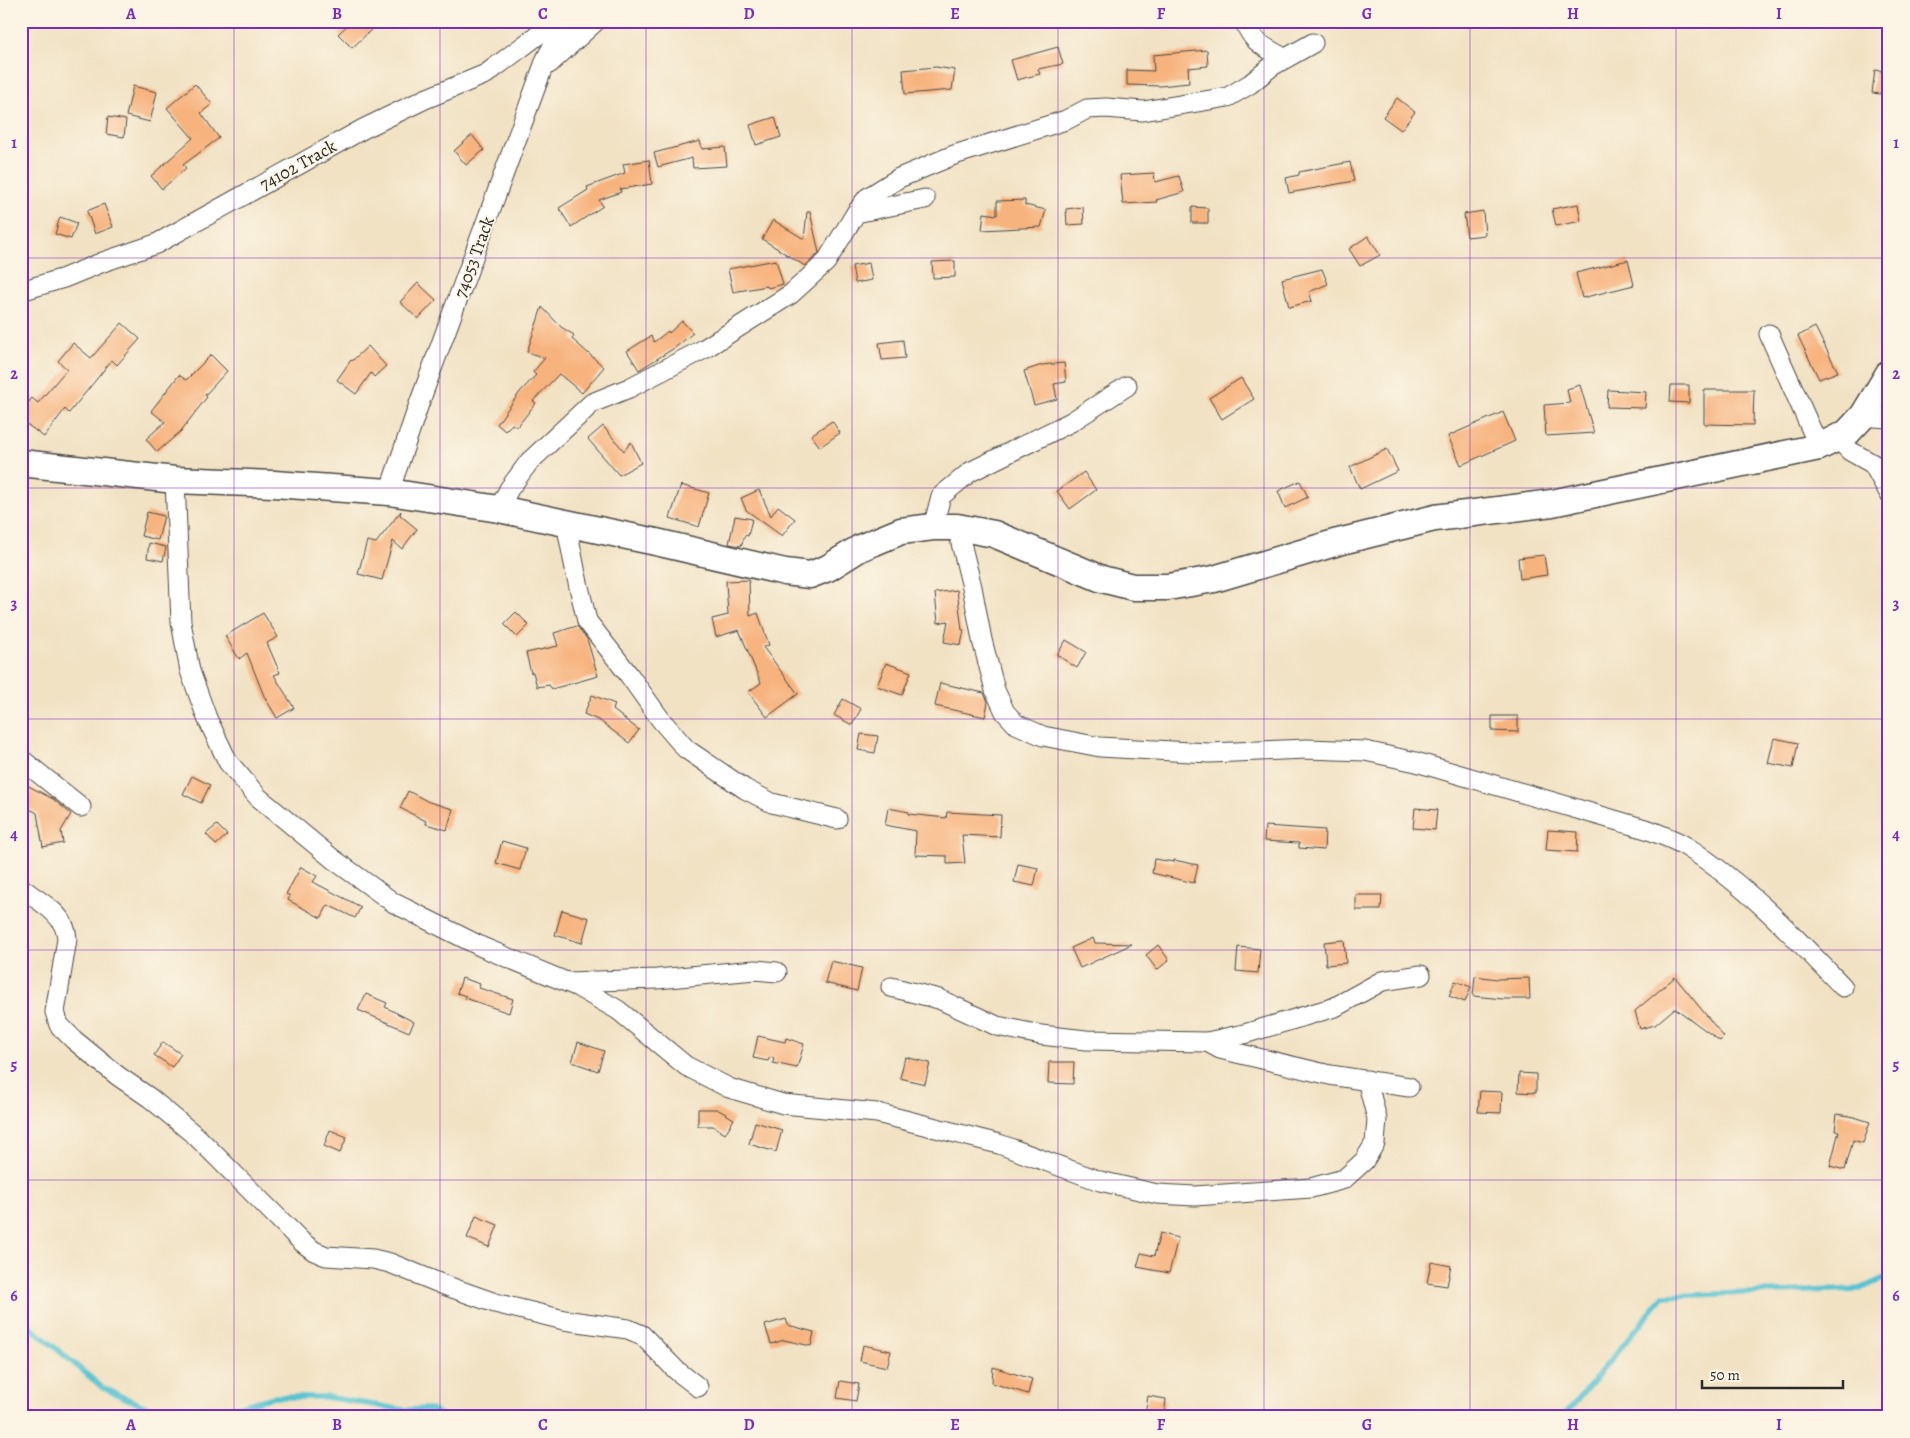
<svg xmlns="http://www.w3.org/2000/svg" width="1910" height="1438" font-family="Alegreya,serif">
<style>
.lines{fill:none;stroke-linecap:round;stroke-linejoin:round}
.stream{stroke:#57c3d0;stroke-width:5.5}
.building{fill:#f7b37e}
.street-casing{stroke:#494642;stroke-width:21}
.secondary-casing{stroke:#494642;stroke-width:29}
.street{stroke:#fff;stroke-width:19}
.secondary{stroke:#fff;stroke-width:26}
.grid{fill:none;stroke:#7b2cbf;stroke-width:1;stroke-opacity:0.55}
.labels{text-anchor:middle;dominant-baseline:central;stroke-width:4;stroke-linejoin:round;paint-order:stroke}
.street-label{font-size:18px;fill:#2b2b2b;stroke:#fcf5e5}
.neatline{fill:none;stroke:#7b2cbf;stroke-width:2}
.grid-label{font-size:16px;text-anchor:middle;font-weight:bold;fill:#7b2cbf}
</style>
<rect width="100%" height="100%" fill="#fcf5e5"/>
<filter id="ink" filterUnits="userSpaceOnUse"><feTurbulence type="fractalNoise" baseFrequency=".02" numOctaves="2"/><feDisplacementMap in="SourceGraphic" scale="10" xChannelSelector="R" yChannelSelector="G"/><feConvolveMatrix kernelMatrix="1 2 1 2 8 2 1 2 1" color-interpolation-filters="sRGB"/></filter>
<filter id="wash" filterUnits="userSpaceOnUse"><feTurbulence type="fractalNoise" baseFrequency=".0096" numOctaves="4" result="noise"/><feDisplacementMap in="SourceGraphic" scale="20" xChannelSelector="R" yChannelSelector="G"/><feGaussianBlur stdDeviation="1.12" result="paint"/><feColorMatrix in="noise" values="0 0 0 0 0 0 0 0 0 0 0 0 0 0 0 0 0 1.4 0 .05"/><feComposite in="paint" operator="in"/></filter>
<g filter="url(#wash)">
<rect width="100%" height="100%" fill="#f1e2c4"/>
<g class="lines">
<g class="stream">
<polyline points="21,1319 103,1388 169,1417"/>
<polyline points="199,1417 274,1397 326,1397 404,1410 429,1409 445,1417"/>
<polyline points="1563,1417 1664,1296 1860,1289 1889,1276"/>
</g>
</g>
<g id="blocks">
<g class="building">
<polygon points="352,21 363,21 371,30 352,48 338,34"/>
<polygon points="1058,47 1063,64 1038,69 1040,74 1017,80 1011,60"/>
<polygon points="1207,50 1208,66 1188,68 1189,83 1160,86 1127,85 1127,70 1154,71 1153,55"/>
<polygon points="936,67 955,70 952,90 905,94 903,70"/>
<polygon points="1875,70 1889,72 1889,95 1872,93"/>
<polygon points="195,84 212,104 201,113 219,138 183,165 186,168 162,189 151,176 193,138 167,108"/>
<polygon points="133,86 157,92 150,122 126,116"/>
<polygon points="1397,98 1415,112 1401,130 1383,117"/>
<polygon points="108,117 126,120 124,137 106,134"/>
<polygon points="775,117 781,137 756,145 750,125"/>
<polygon points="472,135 484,150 466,165 454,151"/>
<polygon points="700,141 702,149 725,147 727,166 693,168 692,158 658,167 654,153"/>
<polygon points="649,160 652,184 620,189 621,192 599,200 603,206 571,227 559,208 588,190 587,187 625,173 623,164"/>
<polygon points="1350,162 1354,181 1289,193 1286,178 1299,175 1299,172"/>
<polygon points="1154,173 1155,182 1179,176 1184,192 1156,200 1157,202 1123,204 1120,175"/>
<polygon points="1025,200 1025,205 1046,210 1041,227 982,230 984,213 997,215 997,201"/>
<polygon points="104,204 113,227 95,234 87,211"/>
<polygon points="1578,204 1581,221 1556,226 1552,209"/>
<polygon points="1083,207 1084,224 1067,225 1066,209"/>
<polygon points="1192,207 1208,208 1208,223 1192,223"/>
<polygon points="1483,211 1485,235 1467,237 1464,214"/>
<polygon points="807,212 810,212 819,253 805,266 762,239 773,220 804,239"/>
<polygon points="60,217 77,223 71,239 55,234"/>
<polygon points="1368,236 1380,255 1360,266 1349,249"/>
<polygon points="776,260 783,284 768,288 767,286 733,292 728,269"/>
<polygon points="1628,260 1634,285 1582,298 1576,273"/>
<polygon points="955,261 955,277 933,278 932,262"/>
<polygon points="869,263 872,280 855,283 852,266"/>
<polygon points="1322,269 1328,284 1309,292 1312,301 1289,307 1282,279"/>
<polygon points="418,283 436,300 418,319 400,302"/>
<polygon points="542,307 561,327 574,335 572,339 604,367 582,393 559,374 533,401 536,403 517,427 512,424 505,431 497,424 520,392 536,375 533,372 545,358 527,352"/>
<polygon points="682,321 693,333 676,347 639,370 627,351 651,336 654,342 668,331 669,333"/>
<polygon points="122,323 140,339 117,365 112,360 69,413 65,409 44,437 21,420 21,411 32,398 38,403 67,369 58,361 73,343 91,358"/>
<polygon points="1815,327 1838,372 1819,379 1798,336"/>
<polygon points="903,340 905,358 882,360 879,343"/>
<polygon points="368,346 386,366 374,377 371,373 356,394 337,380 351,360 352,361"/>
<polygon points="211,355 227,371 205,395 207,397 181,431 157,452 146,439 165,422 151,411 179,375 186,380"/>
<polygon points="1064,363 1066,382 1054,384 1057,399 1034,405 1024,371 1042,365"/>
<polygon points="1241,378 1254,399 1222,419 1209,398"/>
<polygon points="1580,385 1594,433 1546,436 1544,405 1570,403 1567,389"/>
<polygon points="1671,385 1689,385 1689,403 1670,402"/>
<polygon points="1608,390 1646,392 1645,408 1607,407"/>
<polygon points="1704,390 1754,390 1753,425 1704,424"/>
<polygon points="1503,412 1515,441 1461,465 1448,436"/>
<polygon points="832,421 840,433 820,447 811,435"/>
<polygon points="603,426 624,451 631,442 641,463 619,475 588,439"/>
<polygon points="1387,449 1398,471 1360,489 1350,467"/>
<polygon points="1084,472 1096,490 1070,509 1057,491"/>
<polygon points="1300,481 1308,497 1285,508 1278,491"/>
<polygon points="681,485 709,493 699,527 670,518"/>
<polygon points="759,490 771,516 778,506 795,519 782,536 746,510 741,498"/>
<polygon points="401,511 400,515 417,529 402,549 393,541 382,580 358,574 367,541 376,543"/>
<polygon points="147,512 164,516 158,540 141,536"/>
<polygon points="735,516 752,519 748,536 745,535 741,546 729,544"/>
<polygon points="149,543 166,547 163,561 147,558"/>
<polygon points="1544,555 1547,575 1520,579 1518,558"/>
<polygon points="749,580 750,616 758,613 769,645 763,647 798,694 767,717 748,692 761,683 739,630 716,637 712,619 728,615 726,581"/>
<polygon points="957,590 962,630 964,630 961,645 944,642 948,621 938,623 935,593"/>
<polygon points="516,612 529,625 517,637 504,624"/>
<polygon points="263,613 278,637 267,643 280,673 274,675 294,708 277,718 264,696 247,653 239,659 225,636"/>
<polygon points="577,626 587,639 598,676 552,689 549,685 537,687 533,672 531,673 526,653 558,646 554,633"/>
<polygon points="1066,640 1086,652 1077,668 1057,655"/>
<polygon points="886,663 911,672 902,695 877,686"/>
<polygon points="940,683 984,693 988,702 985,717 935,706"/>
<polygon points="592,695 615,704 613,710 639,730 629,743 600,721 584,714"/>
<polygon points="843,699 861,709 852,725 834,715"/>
<polygon points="1492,716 1518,716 1518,732 1492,731"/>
<polygon points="861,734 878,736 875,753 858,750"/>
<polygon points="1774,738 1798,743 1793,768 1768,763"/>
<polygon points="192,776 210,785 201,803 183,794"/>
<polygon points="21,782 53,799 71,814 61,831 63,843 43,847 37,813 21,804"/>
<polygon points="408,791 429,802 453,809 447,830 426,824 426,821 400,808"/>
<polygon points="888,808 909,812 908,814 946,818 947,812 1001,815 1000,837 962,835 965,863 947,864 947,856 915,855 916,831 885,825"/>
<polygon points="1415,808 1437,810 1435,830 1413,828"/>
<polygon points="217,825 227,835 216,845 206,834"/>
<polygon points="1265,826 1325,830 1324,850 1299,848 1299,843 1264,841"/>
<polygon points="1548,830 1578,832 1577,852 1546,850"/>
<polygon points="502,841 526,848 520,870 496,863"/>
<polygon points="1154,859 1174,862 1174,860 1198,865 1194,883 1152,873"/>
<polygon points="1018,864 1038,868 1034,886 1014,882"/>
<polygon points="301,867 317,876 313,882 361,907 355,918 328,905 321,918 288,900 290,896 286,894"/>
<polygon points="1356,895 1382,895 1381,910 1356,910"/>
<polygon points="562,910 589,918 582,943 555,935"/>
<polygon points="1093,938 1095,943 1132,944 1080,968 1071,948"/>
<polygon points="1344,940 1346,963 1326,965 1324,942"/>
<polygon points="1158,945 1169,960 1157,970 1146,955"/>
<polygon points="1238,947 1260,949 1258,973 1236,971"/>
<polygon points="831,961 862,968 857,991 825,983"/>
<polygon points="1475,976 1497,979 1529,978 1530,999 1503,999 1473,996"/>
<polygon points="1675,977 1724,1037 1720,1041 1675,1008 1655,1025 1640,1029 1635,1011"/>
<polygon points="462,978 480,984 479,988 513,999 509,1013 465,998 466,996 457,993"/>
<polygon points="1455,981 1471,987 1465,1002 1449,996"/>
<polygon points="366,994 387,1003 385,1007 414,1022 409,1032 358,1010"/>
<polygon points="758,1036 785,1042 786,1038 804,1044 797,1068 773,1063 774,1058 770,1057 768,1061 753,1058"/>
<polygon points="163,1042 181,1054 172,1067 154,1055"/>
<polygon points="578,1042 604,1051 598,1071 572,1062"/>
<polygon points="905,1057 930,1063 925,1084 900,1078"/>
<polygon points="1049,1062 1074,1062 1073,1084 1048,1083"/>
<polygon points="1519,1073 1536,1074 1536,1093 1518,1092"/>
<polygon points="1480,1091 1502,1092 1501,1113 1478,1112"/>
<polygon points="698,1109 717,1109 734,1119 725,1134 713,1126 698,1126"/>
<polygon points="1837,1114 1854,1117 1870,1122 1863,1143 1853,1140 1845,1170 1830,1166 1839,1131 1835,1131"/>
<polygon points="755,1122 782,1130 776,1152 749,1144"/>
<polygon points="330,1130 347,1137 340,1153 324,1146"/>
<polygon points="476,1216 498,1225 489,1247 467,1238"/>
<polygon points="1160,1233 1178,1238 1169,1273 1137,1267 1141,1253 1154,1256"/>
<polygon points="1431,1262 1451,1266 1447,1286 1427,1283"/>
<polygon points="786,1319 788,1325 814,1332 811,1346 784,1340 771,1344 765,1325"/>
<polygon points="863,1345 891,1351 887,1367 860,1361"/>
<polygon points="993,1367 1032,1379 1028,1394 992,1383"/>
<polygon points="840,1381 859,1384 856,1401 837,1398"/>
<polygon points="1148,1396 1166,1399 1164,1417 1145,1414"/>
</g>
</g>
</g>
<g filter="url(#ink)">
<use href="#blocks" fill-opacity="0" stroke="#494642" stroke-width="1"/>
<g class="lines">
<defs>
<g id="street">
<path d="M1244,21C1255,47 1264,45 1285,59"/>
<polyline points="549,64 596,21"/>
<polyline points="856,213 867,198 899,178 954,155 1066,120 1087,109 1106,108 1143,111 1228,97 1250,84 1272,66 1313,43"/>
<polyline points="21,291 64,278 103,262 156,244 363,129 425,99 486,74 546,29 563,24"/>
<polyline points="1769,334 1819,447"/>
<polyline points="1863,416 1887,418 1889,416"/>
<polyline points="1837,438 1850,451 1889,473"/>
<polyline points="1874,466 1889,493"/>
<polyline points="175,480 181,622 190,671 207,718 228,762 258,797 333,859 394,903 482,947 576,986 618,1010 686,1066 729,1088 783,1104 877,1113 999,1144 1100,1181 1157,1194 1195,1196 1311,1188 1344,1179 1364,1161 1375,1143 1377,1119 1367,1080"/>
<polyline points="389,492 419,404 546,59 566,21"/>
<polyline points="499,509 509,489 529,462 592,403 629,388 704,349 791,294 826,262 856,213 925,199"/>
<polyline points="566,523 576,574 587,621 629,675 661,720 686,749 745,789 772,803 837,819"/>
<polyline points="933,527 941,496 970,472 1071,422 1127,386"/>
<path d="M957,527L972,587L982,640L995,690L1005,712L1016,724L1043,736L1100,747L1209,753L1307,749L1365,751L1416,762L1649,830C1661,835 1676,840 1687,847C1746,885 1795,937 1843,987"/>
<polyline points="21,759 81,807"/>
<path d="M21,888C40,902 66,914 67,939L55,1012L59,1025L74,1040L118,1076L150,1098L197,1137L302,1242L314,1251L326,1256L373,1259L390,1263L444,1285L495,1303L564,1320L628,1329L642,1335L676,1370L698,1387"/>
<polyline points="568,982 657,979 755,970 777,972"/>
<polyline points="891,987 939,999 997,1026 1041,1035 1086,1040 1207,1042 1244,1034 1335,1007 1382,981 1421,975"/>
<polyline points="1207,1042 1220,1049 1330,1075 1409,1087"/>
</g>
<polyline id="secondary" points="21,463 175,480 274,484 389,492 499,509 656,542 785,572 810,575 828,568 860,548 901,531 933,527 957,527 994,534 1102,579 1133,587 1168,587 1214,579 1338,542 1435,518 1552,503 1819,447 1847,433 1863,416 1889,373"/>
</defs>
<use href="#street" class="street-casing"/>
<use href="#secondary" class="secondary-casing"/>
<use href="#street" class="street"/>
<use href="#secondary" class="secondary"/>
</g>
</g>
<path class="grid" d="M234,21V1417M440,21V1417M646,21V1417M852,21V1417M1058,21V1417M1264,21V1417M1470,21V1417M1676,21V1417M21,258H1889M21,488H1889M21,719H1889M21,950H1889M21,1180H1889"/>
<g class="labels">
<g class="street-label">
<text transform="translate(298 165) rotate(-29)">74102 Track</text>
<text transform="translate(474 257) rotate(-70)">74053 Track</text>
</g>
</g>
<rect width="1910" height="1438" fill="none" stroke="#fcf5e5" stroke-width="55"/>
<path d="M1702 1380v8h141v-8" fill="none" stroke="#2b2b2b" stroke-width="2.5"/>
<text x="1710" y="1380" font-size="15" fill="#2b2b2b" stroke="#fcf5e5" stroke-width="4" paint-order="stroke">50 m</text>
<rect x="28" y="28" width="1854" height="1382" class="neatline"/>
<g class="grid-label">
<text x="131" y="19">A</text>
<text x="337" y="19">B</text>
<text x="543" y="19">C</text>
<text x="749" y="19">D</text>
<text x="955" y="19">E</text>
<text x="1161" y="19">F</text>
<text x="1367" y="19">G</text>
<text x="1573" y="19">H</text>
<text x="1779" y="19">I</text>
<text x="14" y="148">1</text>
<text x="1896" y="148">1</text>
<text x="14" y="379">2</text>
<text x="1896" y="379">2</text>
<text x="14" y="609">3</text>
<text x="1896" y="609">3</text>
<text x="14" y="840">4</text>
<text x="1896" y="840">4</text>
<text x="14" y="1070">5</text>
<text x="1896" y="1070">5</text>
<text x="14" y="1301">6</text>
<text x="1896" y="1301">6</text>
<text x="131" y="1430">A</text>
<text x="337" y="1430">B</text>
<text x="543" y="1430">C</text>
<text x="749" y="1430">D</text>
<text x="955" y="1430">E</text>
<text x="1161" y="1430">F</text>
<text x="1367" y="1430">G</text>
<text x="1573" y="1430">H</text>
<text x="1779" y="1430">I</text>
</g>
</svg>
